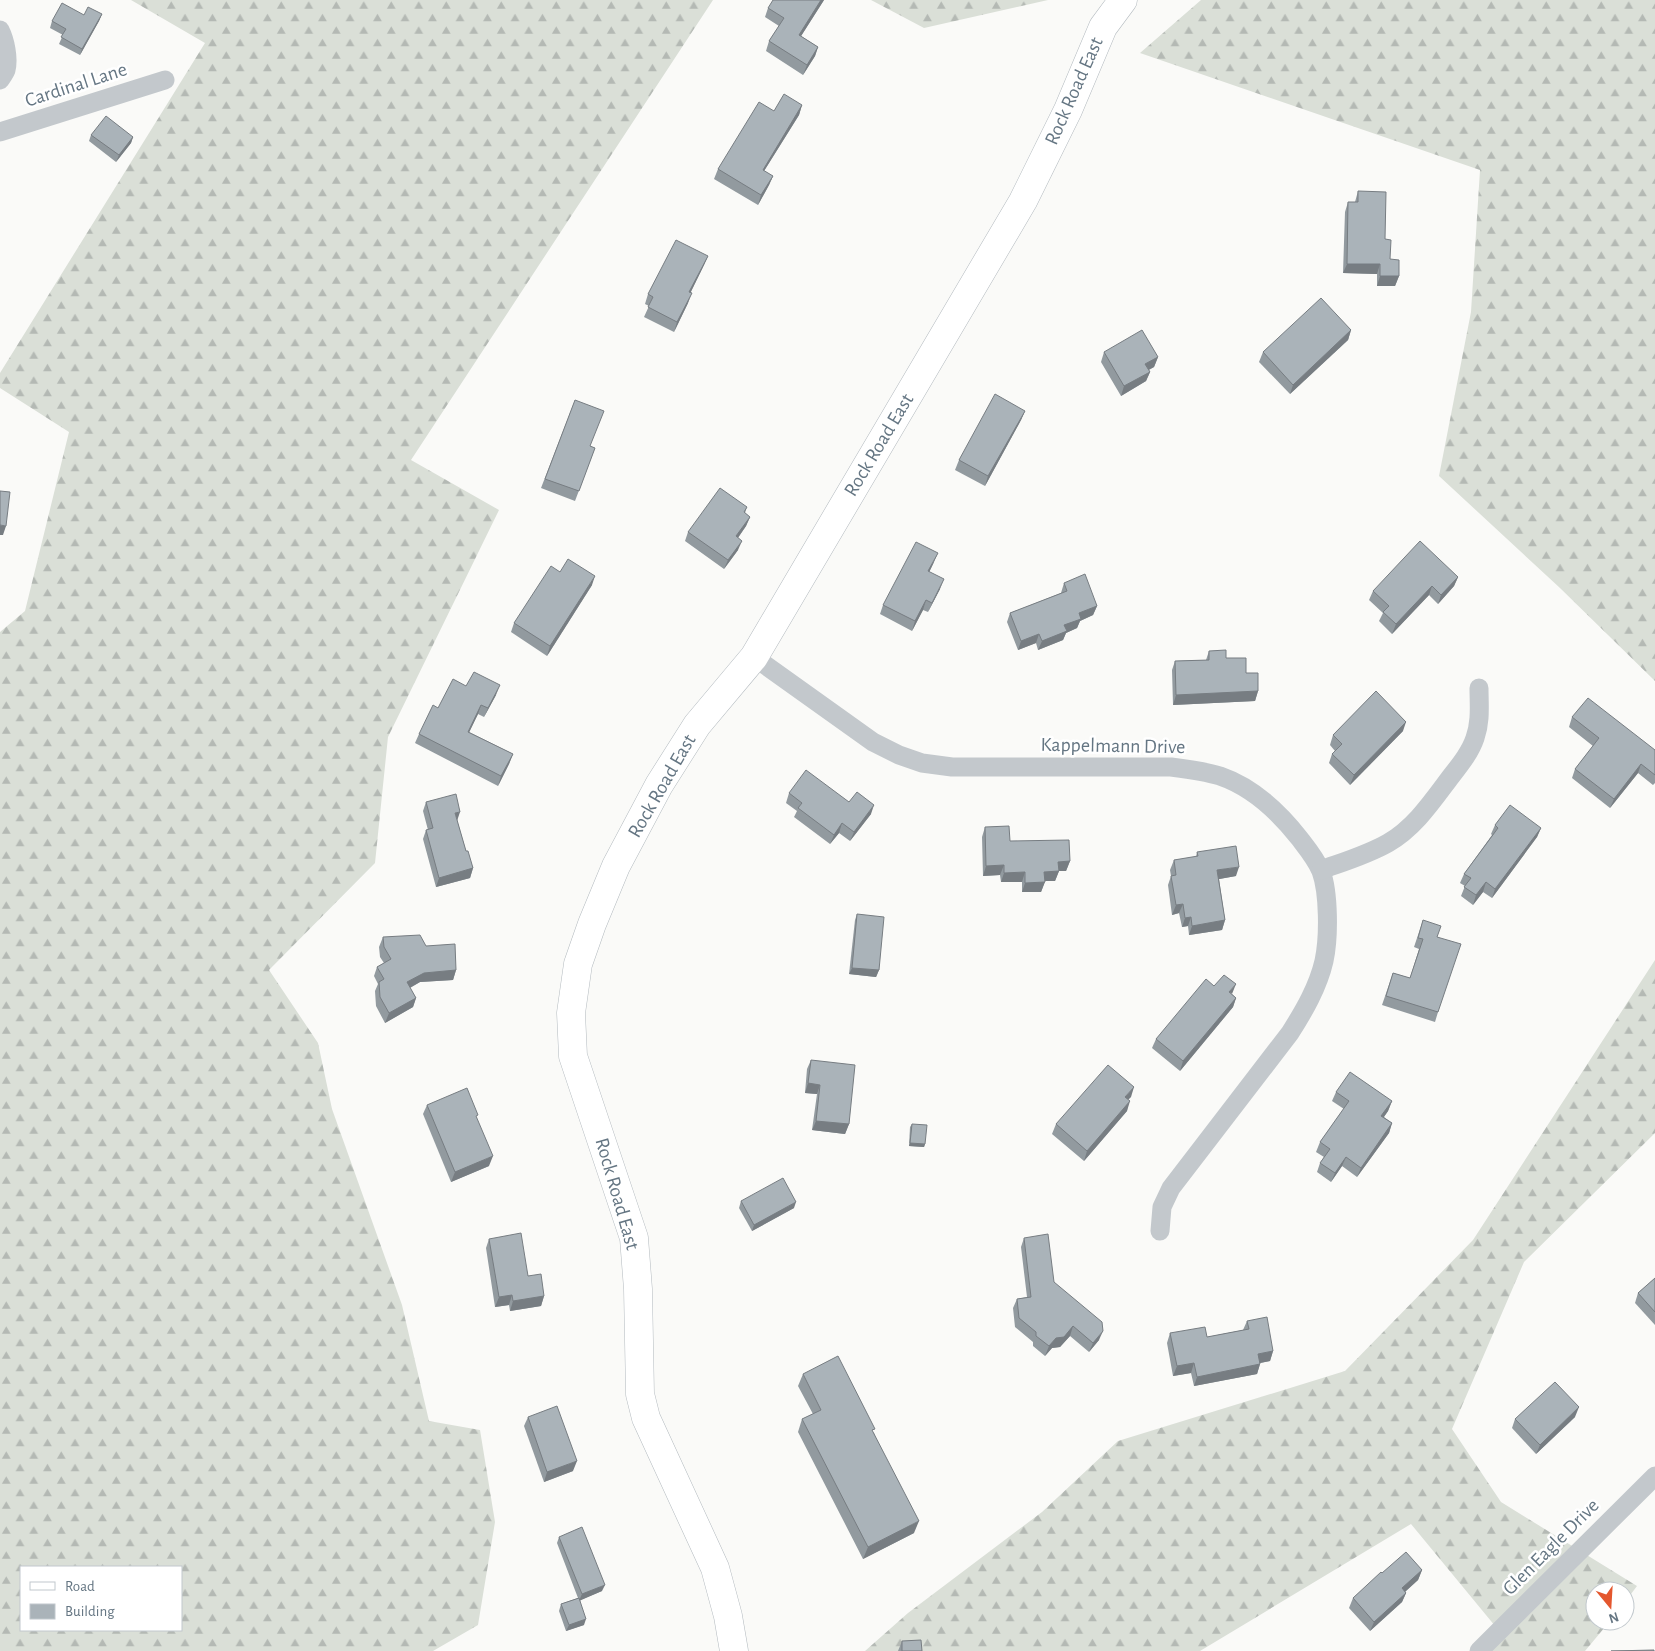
<svg xmlns="http://www.w3.org/2000/svg" width="1655" height="1651" font-family="'Alegreya Sans',sans-serif">
<style>
.forest{fill:url(#forest-firs);fill-rule:evenodd}
.lines{fill:none;stroke-linecap:round;stroke-linejoin:round}
.secondary-casing{stroke:#b3babf;stroke-width:29}
.street{stroke:#c3c8cc;stroke-width:19}
.secondary{stroke:#fff;stroke-width:28}
.wall{fill:#929a9f}
.shaded-wall{fill:#777d82}
.building{fill:#aab3b9;stroke:#777d82}
.labels{text-anchor:middle;dominant-baseline:central;stroke-width:5;stroke-linejoin:round;paint-order:stroke}
.street-label{font-size:20px;fill:#657683;stroke:#fff}
</style>
<defs>
<pattern id="forest-firs" width="22" height="20" patternUnits="userSpaceOnUse" patternTransform="scale(1.25)"><rect width="22" height="20" fill="#dadfd7"/><path d="M5 1l3.5 6h-7zM16 11l3.5 6h-7z" fill="#b4b9b4"/></pattern>
</defs>
<rect width="100%" height="100%" fill="#fafaf8"/>
<g class="forest">
<path d="M131,0H713L411,460L499,510L388,737L375,863L269,970L318,1043L332,1109L402,1305L429,1421L480,1430L495,1522L478,1625L433,1651H0V632L25,611L69,432L0,388V373L205,43ZM181,1567V1630H21V1567Z"/>
<polygon points="871,0 1048,0 924,28"/>
<polygon points="1201,0 1655,0 1655,681 1560,588 1439,476 1471,312 1480,170 1140,53"/>
<polygon points="1655,960 1655,1133 1524,1262 1452,1429 1501,1502 1637,1586 1625,1602 1625,1591 1595,1591 1595,1621 1610,1621 1585,1651 1482,1651 1500,1632 1411,1524 1200,1651 865,1651 908,1613 1042,1512 1118,1441 1345,1371 1473,1240"/>
</g>
<g class="lines">
<defs>
<polyline id="secondary" points="734,1651 728,1616 715,1568 646,1418 640,1394 638,1289 634,1238 573,1056 571,1013 578,964 592,924 616,866 659,785 697,725 754,657 1023,201 1068,110 1103,27 1123,0"/>
</defs>
<use href="#secondary" class="secondary-casing"/>
<g class="street">
<path d="M0,30C5,40 9,58 6,70C5,73 2,77 0,80"/>
<polyline points="0,132 165,80"/>
<path d="M754,657L873,742L899,755L922,763L952,767H1171C1187,769 1204,771 1220,776C1252,787 1279,812 1300,839C1307,848 1316,859 1321,871C1329,893 1329,938 1324,961C1318,987 1304,1011 1290,1033L1171,1188L1162,1207L1160,1231"/>
<path d="M1321,870C1343,862 1367,855 1388,843C1414,828 1431,803 1449,779C1459,766 1470,753 1475,738C1481,721 1479,705 1479,688"/>
<polyline points="1479,1651 1655,1476"/>
</g>
<use href="#secondary" class="secondary"/>
</g>
<g class="wall">
<polygon points="824,0 801,36 818,47 815,56 803,75 766,51 769,41 779,26 765,17 768,8"/>
<polygon points="102,14 99,21 80,55 59,44 63,35 50,28 52,21 84,15"/>
<polygon points="802,105 799,115 764,171 773,176 769,185 758,205 714,179 718,169 774,111"/>
<polygon points="91,135 133,137 131,143 116,162 89,141"/>
<polygon points="1358,191 1385,239 1390,259 1399,276 1395,286 1377,286 1377,274 1343,273 1345,212 1348,202 1355,202"/>
<polygon points="708,256 704,265 690,293 688,303 674,332 644,317 649,306 645,304 648,294"/>
<polygon points="1351,330 1348,340 1290,394 1259,362 1263,352"/>
<polygon points="1104,352 1158,357 1154,367 1149,370 1150,372 1146,381 1121,396 1101,362"/>
<polygon points="575,400 590,446 595,448 575,501 541,488"/>
<polygon points="1025,411 1021,420 985,486 955,470 959,460"/>
<polygon points="747,507 745,513 750,517 746,526 738,538 738,550 724,569 685,541 688,532"/>
<polygon points="934,562 929,572 940,589 928,612 923,610 912,631 880,614 883,605"/>
<polygon points="560,572 592,585 547,656 511,632 514,623"/>
<polygon points="1458,577 1454,586 1438,604 1429,595 1392,634 1379,621 1383,613 1369,600 1373,591"/>
<polygon points="1064,583 1097,606 1093,615 1080,621 1077,628 1066,633 1063,640 1038,650 1036,643 1018,650 1007,622 1010,613 1061,593"/>
<polygon points="1209,651 1226,658 1246,673 1258,691 1255,701 1173,705 1172,670 1175,661 1206,660"/>
<polygon points="466,686 496,695 484,717 478,714 469,732 513,754 509,764 498,786 415,743 419,734 438,708"/>
<polygon points="1572,717 1655,750 1655,783 1653,785 1638,773 1610,808 1572,778 1575,769 1593,746 1569,727"/>
<polygon points="1403,731 1350,785 1329,763 1332,754 1335,751 1330,745 1333,735"/>
<polygon points="789,793 849,802 871,814 850,841 839,833 830,844 794,817 797,811 786,803"/>
<polygon points="426,802 457,820 466,851 473,868 470,878 436,887 423,839 426,830 428,830 423,811"/>
<polygon points="1495,825 1541,828 1537,837 1492,898 1483,892 1473,905 1461,896 1465,886 1460,883 1464,874 1492,835 1491,834"/>
<polygon points="985,827 1010,841 1070,861 1066,871 1059,871 1055,881 1045,881 1041,892 1022,892 1022,882 1001,882 1000,875 983,876 982,837"/>
<polygon points="1197,852 1236,876 1219,879 1225,920 1222,930 1189,935 1188,926 1182,927 1179,913 1172,915 1168,885 1171,876 1170,870 1174,860 1196,857"/>
<polygon points="857,914 879,970 876,977 849,974 855,920"/>
<polygon points="1423,920 1437,937 1438,1012 1435,1022 1382,1005 1393,973 1410,978 1419,949 1414,947"/>
<polygon points="383,937 426,946 456,970 453,980 420,982 410,988 416,998 413,1007 385,1023 376,1006 375,991 378,984 374,976 377,967 384,963 380,957 379,947"/>
<polygon points="1232,994 1236,998 1233,1007 1180,1071 1152,1048 1156,1039"/>
<polygon points="811,1060 849,1124 845,1134 812,1130 817,1094 805,1093 807,1069"/>
<polygon points="1336,1092 1392,1101 1388,1111 1384,1117 1392,1123 1389,1133 1357,1177 1342,1166 1331,1182 1317,1172 1320,1163 1324,1157 1316,1152 1320,1142 1344,1109 1332,1101"/>
<polygon points="1131,1097 1128,1099 1127,1111 1084,1161 1052,1134 1056,1124"/>
<polygon points="427,1105 489,1166 451,1182 423,1114"/>
<polygon points="912,1124 925,1144 924,1147 909,1146 910,1127"/>
<polygon points="741,1201 794,1208 752,1231 739,1208"/>
<polygon points="1024,1238 1054,1282 1099,1340 1089,1352 1070,1336 1060,1347 1052,1348 1045,1356 1033,1346 1033,1342 1015,1327 1013,1308 1017,1299 1027,1297 1021,1247"/>
<polygon points="489,1239 528,1276 544,1296 541,1306 510,1311 509,1305 495,1307 486,1248"/>
<polygon points="1655,1278 1655,1325 1635,1303 1638,1293"/>
<polygon points="1247,1321 1273,1351 1270,1361 1260,1363 1260,1364 1257,1374 1194,1386 1191,1373 1173,1376 1167,1343 1170,1333 1207,1337 1243,1330"/>
<polygon points="803,1374 874,1433 914,1533 863,1559 798,1432 802,1419 813,1414 798,1386"/>
<polygon points="528,1417 573,1471 544,1482 524,1426"/>
<polygon points="1575,1417 1536,1454 1512,1428 1515,1419"/>
<polygon points="559,1537 602,1591 580,1600 584,1625 566,1631 559,1611 561,1604 578,1598 557,1543"/>
<polygon points="1422,1570 1418,1580 1405,1592 1406,1593 1402,1602 1370,1631 1349,1608 1353,1598 1382,1573"/>
<polygon points="902,1641 922,1651 898,1651"/>
</g>
<g class="shaded-wall">
<polygon points="821,0 824,0 796,44 799,35"/>
<polygon points="102,14 99,21 80,55 82,49"/>
<polygon points="818,47 815,56 803,75 807,65"/>
<polygon points="802,105 799,115 759,179 763,170"/>
<polygon points="133,137 131,143 116,162 119,155"/>
<polygon points="773,176 769,185 758,205 761,195"/>
<polygon points="708,256 704,265 686,302 689,292"/>
<polygon points="1347,264 1380,264 1377,274 1343,273"/>
<polygon points="1380,276 1399,276 1395,286 1377,286"/>
<polygon points="692,293 688,303 674,332 677,322"/>
<polygon points="1351,330 1348,340 1290,394 1293,385"/>
<polygon points="1158,357 1154,367 1142,373 1145,364"/>
<polygon points="1150,372 1146,381 1121,396 1124,386"/>
<polygon points="1025,411 1021,420 985,486 988,476"/>
<polygon points="750,517 746,526 732,546 736,536"/>
<polygon points="0,525 6,526 3,535 0,535"/>
<polygon points="742,541 738,550 724,569 728,560"/>
<polygon points="938,553 934,562 925,581 928,571"/>
<polygon points="595,576 592,585 547,656 550,646"/>
<polygon points="1458,577 1454,586 1438,604 1441,595"/>
<polygon points="944,579 940,589 928,612 932,603"/>
<polygon points="1432,586 1429,595 1392,634 1396,624"/>
<polygon points="926,600 923,610 912,631 915,621"/>
<polygon points="1097,606 1093,615 1080,621 1077,628 1066,633 1063,640 1038,650 1042,641 1064,625 1079,613"/>
<polygon points="1039,634 1036,643 1018,650 1021,641"/>
<polygon points="500,685 496,695 484,717 488,708"/>
<polygon points="1258,691 1255,701 1173,705 1176,695"/>
<polygon points="481,705 478,714 465,741 468,732"/>
<polygon points="1406,722 1403,731 1350,785 1354,775"/>
<polygon points="513,754 509,764 498,786 501,776"/>
<polygon points="1641,764 1638,773 1610,808 1614,799"/>
<polygon points="874,805 871,814 850,841 854,832"/>
<polygon points="460,812 457,821 455,813"/>
<polygon points="842,823 839,833 830,844 834,835"/>
<polygon points="1541,828 1537,837 1492,898 1495,889"/>
<polygon points="1070,861 1066,871 1055,871 1058,862"/>
<polygon points="1004,865 1000,875 983,876 986,866"/>
<polygon points="1239,867 1236,876 1214,880 1217,870"/>
<polygon points="473,868 470,878 436,887 439,878"/>
<polygon points="1059,871 1055,881 1041,881 1044,872"/>
<polygon points="1025,872 1022,882 1001,882 1004,873"/>
<polygon points="1045,882 1041,892 1022,892 1025,883"/>
<polygon points="1486,882 1483,892 1473,905 1476,895"/>
<polygon points="1183,904 1179,913 1172,915 1176,905"/>
<polygon points="1191,917 1188,926 1182,927 1185,918"/>
<polygon points="1225,920 1222,930 1189,935 1192,926"/>
<polygon points="852,968 879,970 876,977 849,974"/>
<polygon points="456,970 453,980 420,982 404,991 407,982 424,973"/>
<polygon points="1236,984 1232,994 1229,992"/>
<polygon points="416,998 413,1007 385,1023 389,1013"/>
<polygon points="1236,998 1233,1007 1180,1071 1183,1061"/>
<polygon points="808,1083 820,1085 817,1094 805,1093"/>
<polygon points="1134,1087 1131,1097 1122,1106 1125,1097"/>
<polygon points="1130,1101 1127,1111 1084,1161 1087,1151"/>
<polygon points="1392,1101 1388,1111 1378,1125 1381,1116"/>
<polygon points="816,1121 849,1124 845,1134 812,1130"/>
<polygon points="1392,1123 1389,1133 1357,1177 1361,1168"/>
<polygon points="910,1143 925,1144 924,1147 909,1146"/>
<polygon points="493,1156 489,1166 451,1182 455,1172"/>
<polygon points="1346,1157 1342,1166 1331,1182 1335,1173"/>
<polygon points="796,1202 794,1208 752,1231 754,1225"/>
<polygon points="512,1295 509,1305 495,1307 499,1297"/>
<polygon points="544,1296 541,1306 510,1311 513,1301"/>
<polygon points="1073,1326 1070,1336 1060,1347 1052,1348 1045,1356 1049,1346 1056,1338"/>
<polygon points="1103,1331 1099,1340 1089,1352 1093,1343"/>
<polygon points="1273,1351 1270,1361 1255,1364 1258,1354"/>
<polygon points="1194,1363 1191,1373 1173,1376 1177,1366"/>
<polygon points="1260,1364 1257,1374 1194,1386 1197,1377"/>
<polygon points="1579,1407 1575,1417 1536,1454 1540,1445"/>
<polygon points="577,1461 573,1471 544,1482 547,1472"/>
<polygon points="919,1521 914,1533 863,1559 868,1547"/>
<polygon points="1422,1570 1418,1580 1398,1598 1402,1588"/>
<polygon points="605,1585 602,1591 579,1601 582,1594"/>
<polygon points="1406,1593 1402,1602 1370,1631 1374,1622"/>
<polygon points="586,1619 584,1625 566,1631 569,1625"/>
</g>
<g class="building">
<polygon points="773,0 821,0 799,35 818,47 807,65 769,41 784,18 768,8"/>
<polygon points="62,3 84,15 88,7 102,14 82,49 61,37 66,29 52,21"/>
<polygon points="784,94 802,105 763,170 773,176 761,195 718,169 759,102 774,111"/>
<polygon points="106,116 133,137 119,155 91,135"/>
<polygon points="1358,191 1386,192 1385,239 1391,240 1390,259 1399,260 1399,276 1380,276 1380,264 1347,264 1348,202 1358,202"/>
<polygon points="676,240 708,256 689,292 692,293 677,322 648,307 653,297 648,294"/>
<polygon points="1321,298 1351,330 1293,385 1263,352"/>
<polygon points="1142,330 1158,357 1145,364 1150,372 1124,386 1104,352"/>
<polygon points="995,394 1025,411 988,476 959,460"/>
<polygon points="575,400 604,411 590,446 595,448 579,491 545,479"/>
<polygon points="720,488 747,507 744,512 750,517 736,536 742,541 728,560 688,532"/>
<polygon points="0,491 10,492 6,526 0,525"/>
<polygon points="1420,541 1458,577 1441,595 1432,586 1396,624 1383,612 1389,606 1373,591"/>
<polygon points="916,542 938,553 928,571 944,579 932,603 926,600 915,621 883,605"/>
<polygon points="568,559 595,576 550,646 514,623 551,566 560,572"/>
<polygon points="1085,574 1097,606 1079,613 1081,619 1064,625 1067,631 1042,641 1039,634 1021,641 1010,613 1067,591 1064,583"/>
<polygon points="1226,650 1226,658 1246,658 1246,673 1258,673 1258,691 1176,695 1175,661 1209,660 1209,651"/>
<polygon points="474,672 500,685 488,708 481,705 468,732 513,754 501,776 419,734 433,705 438,708 453,679 466,686"/>
<polygon points="1376,691 1406,722 1354,775 1332,754 1342,744 1333,735"/>
<polygon points="1588,698 1655,750 1655,775 1641,764 1614,799 1575,769 1599,738 1572,717"/>
<polygon points="806,770 849,802 857,792 874,805 854,832 842,823 834,835 798,808 802,803 789,793"/>
<polygon points="456,794 460,812 455,813 466,851 468,851 473,868 439,878 426,830 433,828 426,802"/>
<polygon points="1510,805 1541,828 1495,889 1486,882 1476,895 1464,887 1471,878 1464,874 1498,828 1495,825"/>
<polygon points="1009,826 1010,841 1069,840 1070,861 1058,862 1059,871 1044,872 1045,882 1025,883 1025,872 1004,873 1004,865 986,866 985,827"/>
<polygon points="1236,846 1239,867 1217,870 1225,920 1192,926 1191,917 1185,918 1183,904 1176,905 1171,876 1176,875 1174,860 1198,856 1197,852"/>
<polygon points="857,914 884,917 879,970 852,968"/>
<polygon points="1423,920 1441,926 1437,937 1461,944 1438,1012 1386,996 1393,973 1410,978 1423,939 1418,938"/>
<polygon points="420,935 426,946 455,944 456,970 424,973 407,982 416,998 389,1013 380,997 379,982 384,979 377,967 391,959 384,947 383,937"/>
<polygon points="1224,975 1236,984 1229,992 1236,998 1183,1061 1156,1039 1206,979 1214,986"/>
<polygon points="811,1060 855,1065 849,1124 816,1121 820,1085 808,1083"/>
<polygon points="1108,1065 1134,1087 1125,1097 1130,1101 1087,1151 1056,1124"/>
<polygon points="1350,1072 1392,1101 1381,1116 1392,1123 1361,1168 1346,1157 1335,1173 1320,1163 1330,1149 1320,1142 1349,1101 1336,1092"/>
<polygon points="467,1088 478,1115 476,1116 493,1156 455,1172 427,1105"/>
<polygon points="912,1124 927,1125 925,1144 910,1143"/>
<polygon points="783,1178 796,1202 754,1225 741,1201"/>
<polygon points="521,1233 528,1276 541,1274 544,1296 513,1301 512,1295 499,1297 489,1239"/>
<polygon points="1048,1234 1054,1282 1102,1322 1103,1331 1093,1343 1073,1326 1064,1337 1056,1338 1049,1346 1036,1336 1036,1332 1019,1318 1017,1299 1031,1297 1024,1238"/>
<polygon points="1655,1278 1655,1312 1638,1293"/>
<polygon points="1267,1317 1273,1351 1258,1354 1260,1364 1197,1377 1194,1363 1177,1366 1170,1333 1205,1327 1207,1337 1249,1329 1247,1321"/>
<polygon points="838,1356 875,1429 872,1430 919,1521 868,1547 802,1419 821,1410 803,1374"/>
<polygon points="1555,1382 1579,1407 1540,1445 1515,1419"/>
<polygon points="557,1406 577,1461 547,1472 528,1417"/>
<polygon points="582,1527 605,1585 582,1594 559,1537"/>
<polygon points="1406,1552 1422,1570 1402,1588 1406,1593 1374,1622 1353,1598 1381,1572 1382,1573"/>
<polygon points="579,1598 586,1619 569,1625 561,1604"/>
<polygon points="921,1640 922,1651 902,1651 902,1641"/>
<polygon points="1654,1650 1654,1651 1611,1651"/>
</g>
<g class="labels">
<g class="street-label">
<text transform="translate(76 85) rotate(-18)">Cardinal Lane</text>
<text transform="translate(1074 91) rotate(-66)">Rock Road East</text>
<text transform="translate(879 445) rotate(-59)">Rock Road East</text>
<text transform="translate(1113 746) rotate(1)">Kappelmann Drive</text>
<text transform="translate(662 786) rotate(-60)">Rock Road East</text>
<text transform="translate(617 1194) rotate(74)">Rock Road East</text>
<text transform="translate(1551 1547) rotate(-45)">Glen Eagle Drive</text>
</g>
</g>
<rect x="20" y="1566" width="162" height="65" fill="#ffffff" stroke="#c1c8cd"/>
<rect x="30" y="1582" width="25" height="8" fill="#ffffff" stroke="#c1c8cd"/>
<text x="65" y="1591" font-size="15" fill="#657683">Road</text>
<rect x="30" y="1604" width="25" height="15" fill="#aab3b9" stroke="#c1c8cd"/>
<text x="65" y="1616" font-size="15" fill="#657683">Building</text>
<g transform="translate(1610 1606) rotate(162)"><circle r="24" fill="#ffffff" stroke="#c1c8cd"/>
<path d="M0-4L9 19L0 12L-9 19Z" fill="#e4572e"/>
<text y="-8" font-size="14" font-weight="bold" text-anchor="middle" fill="#657683">N</text>
</g>
</svg>
